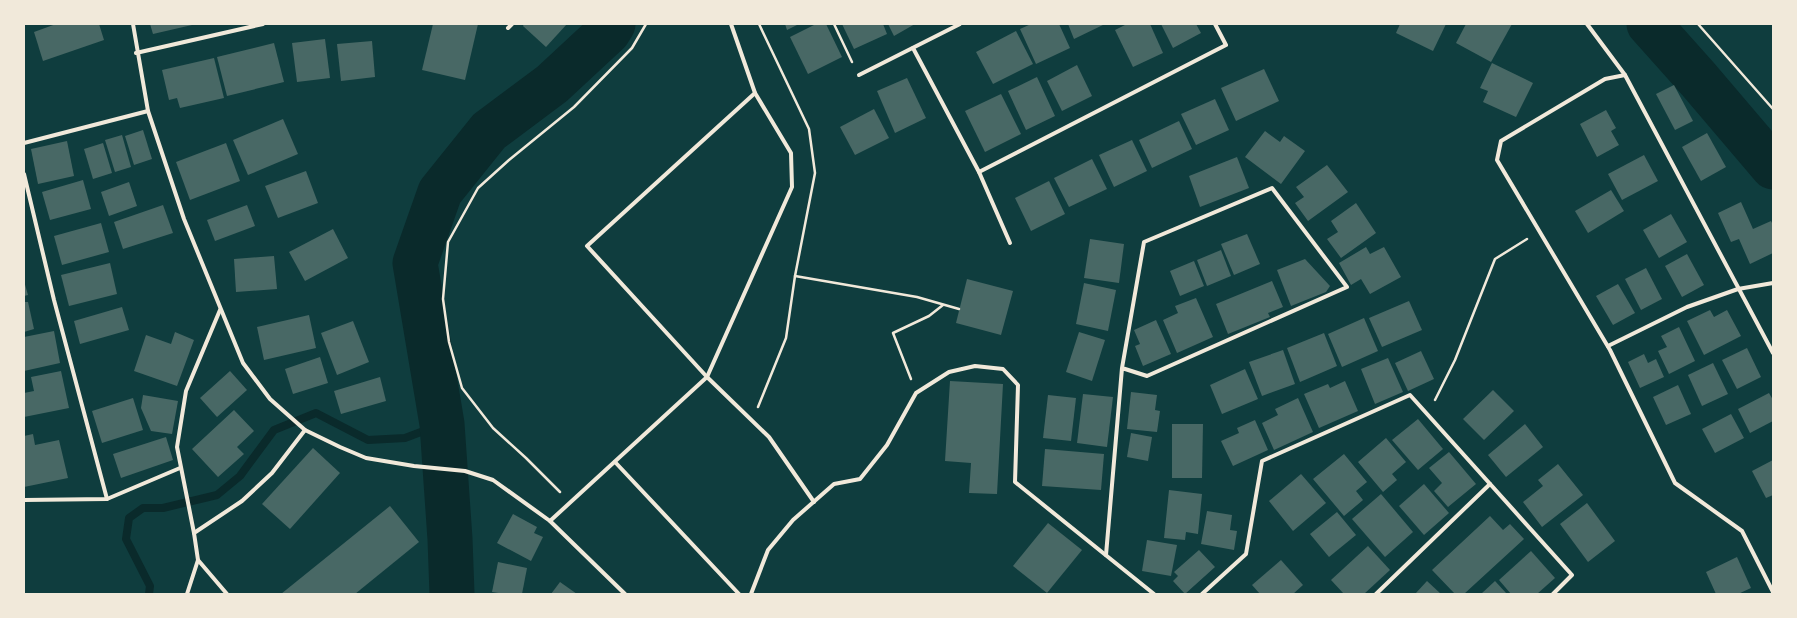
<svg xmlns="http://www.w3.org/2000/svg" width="1797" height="618" font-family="'IBM Plex Sans',sans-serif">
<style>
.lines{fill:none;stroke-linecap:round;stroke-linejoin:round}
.stream{stroke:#0a2a2b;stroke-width:8}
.river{stroke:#0a2a2b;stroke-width:45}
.building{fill:#486865}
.path{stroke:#f1e9da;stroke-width:2.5}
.minor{stroke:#f1e9da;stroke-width:4}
</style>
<rect width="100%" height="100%" fill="#0f3d3e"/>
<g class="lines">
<polyline class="stream" points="149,594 150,586 126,539 129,518 143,508 163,508 217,495 240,476 274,430 316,413 368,440 405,438 442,424"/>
<g class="river">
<polyline points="1649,24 1699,80 1773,167"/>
<polyline points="452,594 450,539 442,424 415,263 440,192 489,131 552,84 608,32 613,24"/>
</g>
</g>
<g class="building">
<polygon points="56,24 99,24 104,40 43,61 34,32"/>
<polygon points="150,24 192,24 192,25 153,34"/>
<polygon points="433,24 478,24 465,80 422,70"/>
<polygon points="524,24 567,24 546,47 523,26"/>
<polygon points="785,24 799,24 787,30"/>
<polygon points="816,24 826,24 842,57 808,74 790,37"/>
<polygon points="842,24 883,24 887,34 854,49"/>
<polygon points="888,24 915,24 894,36"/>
<polygon points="1031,24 1059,24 1070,48 1036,64 1020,29"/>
<polygon points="1068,24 1105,24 1074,39"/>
<polygon points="1127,24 1150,24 1163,53 1133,67 1115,30"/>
<polygon points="1161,24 1196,24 1201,33 1173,48"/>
<polygon points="1400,24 1446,24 1433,51 1396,33"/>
<polygon points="1466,24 1512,24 1491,62 1456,43"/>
<polygon points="1016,31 1033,64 993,84 976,52"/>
<polygon points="325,39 330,78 297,82 292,43"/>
<polygon points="372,41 375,77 341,81 337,44"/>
<polygon points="274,43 284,82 227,96 217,57"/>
<polygon points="214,58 224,98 180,108 177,98 169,100 162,70"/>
<polygon points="1492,63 1533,83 1516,117 1483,102 1488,91 1480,88"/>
<polygon points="1077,65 1092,96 1062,111 1047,81"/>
<polygon points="1264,69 1279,101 1236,121 1221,88"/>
<polygon points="1037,77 1055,116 1026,130 1008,91"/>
<polygon points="907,78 926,118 895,133 877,91"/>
<polygon points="1674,85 1693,121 1675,130 1656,94"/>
<polygon points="1001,94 1021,134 985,152 965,111"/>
<polygon points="1215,99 1229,130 1196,145 1181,114"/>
<polygon points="874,109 889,138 855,155 840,127"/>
<polygon points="1606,110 1616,128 1611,131 1619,145 1597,157 1580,124"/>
<polygon points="283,119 298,154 248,175 233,140"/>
<polygon points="1179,121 1192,149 1152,168 1139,140"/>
<polygon points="143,130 152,159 134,165 125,136"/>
<polygon points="1265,131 1280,142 1284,136 1305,151 1281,184 1245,157"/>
<polygon points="1707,133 1726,167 1701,181 1682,147"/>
<polygon points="122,135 131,167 115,172 105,140"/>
<polygon points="1132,140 1147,171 1114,187 1099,155"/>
<polygon points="67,141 74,176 38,184 31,149"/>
<polygon points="103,143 112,173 93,179 84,149"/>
<polygon points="226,143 240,181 190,200 176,162"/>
<polygon points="1644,155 1658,181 1622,200 1608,174"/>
<polygon points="1237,157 1249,188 1200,207 1189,176"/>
<polygon points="1092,159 1107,189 1069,207 1054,178"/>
<polygon points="1327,165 1348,192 1308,221 1295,203 1304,197 1296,187"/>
<polygon points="306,171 318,203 278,218 265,186"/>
<polygon points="83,180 91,209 50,220 42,192"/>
<polygon points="1049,181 1065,214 1031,231 1015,198"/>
<polygon points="129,182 137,206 109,216 101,192"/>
<polygon points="1611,190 1624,211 1588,233 1575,211"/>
<polygon points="1741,202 1753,229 1771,221 1773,225 1773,253 1750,264 1739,239 1731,242 1718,213"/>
<polygon points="1356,203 1376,233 1341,258 1327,239 1338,232 1331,221"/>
<polygon points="163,205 173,233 123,249 114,222"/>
<polygon points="247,205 255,226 215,241 207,220"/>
<polygon points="1671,214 1687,242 1659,258 1643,230"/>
<polygon points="101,223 109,252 62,265 54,236"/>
<polygon points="333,229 348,258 305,281 289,252"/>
<polygon points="1247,234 1260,264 1234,275 1221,244"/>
<polygon points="1090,239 1124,244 1119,283 1084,278"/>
<polygon points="1366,247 1370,254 1384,247 1401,277 1370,294 1361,279 1351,285 1339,263"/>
<polygon points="1221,250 1231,276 1207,286 1197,260"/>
<polygon points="1687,254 1704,285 1682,297 1665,266"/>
<polygon points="274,256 277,289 236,292 234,259"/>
<polygon points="1305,259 1330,286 1326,292 1291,306 1277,270"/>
<polygon points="1194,261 1204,286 1180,296 1170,271"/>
<polygon points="110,263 117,294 69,306 61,275"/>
<polygon points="1646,268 1662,299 1641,310 1625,279"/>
<polygon points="967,279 1013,291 1001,335 956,323"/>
<polygon points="24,281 28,295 24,296"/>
<polygon points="1272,281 1283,307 1268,313 1270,317 1228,334 1216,304"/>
<polygon points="1084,283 1116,290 1108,331 1076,324"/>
<polygon points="1618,284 1635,313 1613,325 1596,296"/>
<polygon points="1196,298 1213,337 1177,353 1163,320 1178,313 1175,306"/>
<polygon points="1409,301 1422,330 1382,347 1369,318"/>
<polygon points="24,302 28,302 34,329 24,332"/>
<polygon points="122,307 129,330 80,344 74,321"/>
<polygon points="1710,310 1714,317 1727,310 1741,336 1704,355 1687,321"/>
<polygon points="309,315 316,348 264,360 257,327"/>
<polygon points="1364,318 1378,351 1342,367 1328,334"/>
<polygon points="1156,320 1171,354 1143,366 1135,346 1140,344 1134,330"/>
<polygon points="353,321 369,362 337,375 321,333"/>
<polygon points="1679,327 1695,361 1669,374 1658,351 1667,347 1661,336"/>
<polygon points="54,331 60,363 24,371 24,337"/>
<polygon points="175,332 194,340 177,386 134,371 146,335 171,344"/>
<polygon points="1079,332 1105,340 1092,381 1066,372"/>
<polygon points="1324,333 1337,366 1300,382 1287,348"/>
<polygon points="1747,348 1761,377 1737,389 1722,360"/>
<polygon points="1283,350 1295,384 1262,396 1249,362"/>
<polygon points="1421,351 1434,379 1408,391 1395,363"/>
<polygon points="1644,354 1648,363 1656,359 1664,377 1640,388 1628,362"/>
<polygon points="320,357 328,383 293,394 285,369"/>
<polygon points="1388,358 1403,392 1375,404 1361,369"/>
<polygon points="1713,363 1728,394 1702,406 1688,375"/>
<polygon points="1245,369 1258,399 1222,414 1210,385"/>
<polygon points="61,371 69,408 24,417 24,393 34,391 31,377"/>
<polygon points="230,371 247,390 217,417 200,398"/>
<polygon points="380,377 386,401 341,414 334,391"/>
<polygon points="950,381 1003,384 997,494 969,493 971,463 945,461"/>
<polygon points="1345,381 1358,411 1319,428 1304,394 1328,384 1330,388"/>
<polygon points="1678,385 1691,414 1666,425 1653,397"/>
<polygon points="1493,390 1514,411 1484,440 1463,419"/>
<polygon points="1131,392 1157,395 1155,410 1160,411 1157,432 1127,429"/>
<polygon points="1769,393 1773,400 1773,421 1750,433 1738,409"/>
<polygon points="1083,394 1113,397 1107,447 1077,443"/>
<polygon points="143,395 178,401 172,434 151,431 141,408"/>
<polygon points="1048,395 1076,398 1071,441 1043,438"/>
<polygon points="133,398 143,430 102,443 92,411"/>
<polygon points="1298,398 1313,432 1274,450 1262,423 1278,415 1275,409"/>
<polygon points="234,410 254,431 237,447 244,454 218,477 192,449"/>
<polygon points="1731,414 1744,438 1715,453 1702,429"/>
<polygon points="1418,419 1443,449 1418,470 1392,440"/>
<polygon points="1255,420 1268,450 1233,466 1221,441 1239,433 1237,428"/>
<polygon points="1172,424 1203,424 1202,478 1172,478"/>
<polygon points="1525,424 1543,447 1506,477 1488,455"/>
<polygon points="1131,433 1152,437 1148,461 1127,457"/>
<polygon points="33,434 35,445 59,440 68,478 24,487 24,436"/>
<polygon points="166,437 173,460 121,478 113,454"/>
<polygon points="1386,438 1406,462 1392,474 1397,480 1383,492 1358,462"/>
<polygon points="313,448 340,473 290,529 262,504"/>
<polygon points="1045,449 1104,454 1101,490 1042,486"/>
<polygon points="1449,452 1476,484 1448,507 1434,491 1442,483 1429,468"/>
<polygon points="1344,454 1367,482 1356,491 1363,500 1344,516 1313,479"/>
<polygon points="1773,460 1773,495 1766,498 1752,471"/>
<polygon points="1558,464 1583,495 1542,527 1523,502 1543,486 1538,480"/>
<polygon points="1301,474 1326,503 1293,531 1269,501"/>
<polygon points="1424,484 1449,513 1424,535 1399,506"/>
<polygon points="1169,490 1202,494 1198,534 1186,532 1185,540 1164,538"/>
<polygon points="1381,494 1413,532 1385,557 1352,519"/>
<polygon points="1587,503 1615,541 1588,562 1560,524"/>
<polygon points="390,506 419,542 355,594 281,594"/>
<polygon points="1207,511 1232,515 1230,530 1237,531 1234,550 1201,544"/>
<polygon points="1337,512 1356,535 1329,557 1310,534"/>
<polygon points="513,514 537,527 534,533 543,537 531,561 497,543"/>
<polygon points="1490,516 1503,530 1510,524 1524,539 1464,594 1455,594 1432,570"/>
<polygon points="1048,523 1082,550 1047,593 1013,566"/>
<polygon points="1147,540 1177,545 1171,576 1142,571"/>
<polygon points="1368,546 1390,570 1364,594 1344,594 1331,580"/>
<polygon points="1199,550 1215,567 1185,594 1173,581 1178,576 1174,572"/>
<polygon points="1531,551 1555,578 1537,594 1511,594 1499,580"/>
<polygon points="1737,557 1751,588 1738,594 1716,594 1706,572"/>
<polygon points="1281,560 1303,585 1293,594 1260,594 1252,585"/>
<polygon points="498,562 527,568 522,594 505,594 492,592"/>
<polygon points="1427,581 1441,594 1415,594"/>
<polygon points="1495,581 1507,594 1481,594"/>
<polygon points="560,582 577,594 551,594"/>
</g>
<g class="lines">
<g class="path">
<polyline points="834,24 852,62"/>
<polyline points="1698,24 1773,109"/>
<polyline points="795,276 917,297 959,309"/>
<polyline points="911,379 893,333 929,316 943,305"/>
<polyline points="1435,400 1455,360 1495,259 1527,239"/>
<polyline points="758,407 786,338 795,276 815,173 809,129 759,24"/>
<polyline points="560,492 526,458 493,428 462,388 449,342 443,299 448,242 478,188 509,160 574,107 632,48 646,24"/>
</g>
<g class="minor">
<polyline points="133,24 148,111 184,219 243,363 270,399 305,430 340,447 366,458 414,466 465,471 493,480 550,521 625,594"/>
<polyline points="731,24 755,93 587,246 707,377 769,437 814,502"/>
<polyline points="1587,24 1625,75 1773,353"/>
<polyline points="508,28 512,24"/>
<polyline points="913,48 979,172 1226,45 1215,24"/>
<polyline points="136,53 263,24"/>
<polyline points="859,75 960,24"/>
<polyline points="1625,75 1605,79 1501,141 1497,160 1610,350 1675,483 1742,531 1773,592"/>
<polyline points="24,143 148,111"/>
<polyline points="979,172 1010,243"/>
<polyline points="24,174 54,300 107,499"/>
<polyline points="1608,346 1687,307 1738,289 1773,283"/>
<polyline points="615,462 739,594"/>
<polyline points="24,500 107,499 180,468"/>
<polyline points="550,521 707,377 792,187 791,153 755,93"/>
<polyline points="194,533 177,447 186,391 220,310"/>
<polyline points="1106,555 1122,368 1147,376 1347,287 1272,188 1144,242 1122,368"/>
<polyline points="198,560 227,594"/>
<polyline points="187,594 198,560 194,533 242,501 272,473 305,430"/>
<polyline points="751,594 768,550 793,520 834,484 860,479 887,445 916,393 949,372 975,366 1003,369 1018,385 1015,482 1154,594"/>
<polyline points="1202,594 1246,554 1262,461 1410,395 1572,575 1553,594"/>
<polyline points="1376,594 1490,484"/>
</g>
</g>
<rect width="1797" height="618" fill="none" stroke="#f1e9da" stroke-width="50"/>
</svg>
